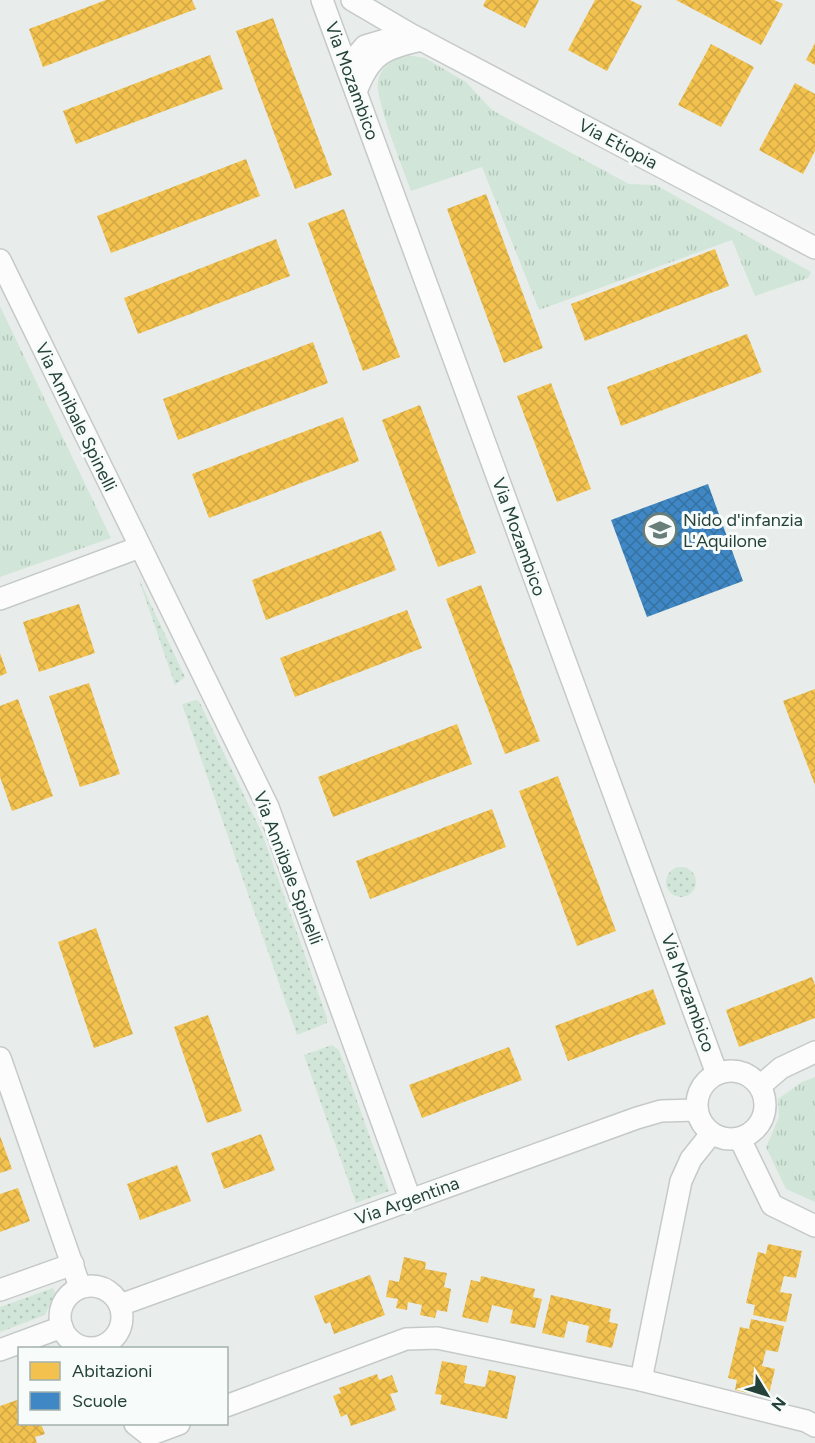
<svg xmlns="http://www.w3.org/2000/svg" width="815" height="1443" font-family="Figtree,sans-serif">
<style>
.grass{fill:url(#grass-dots)}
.park{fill:url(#park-tufts)}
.homes{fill:url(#homes-cross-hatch)}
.schools{fill:url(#schools-cross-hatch)}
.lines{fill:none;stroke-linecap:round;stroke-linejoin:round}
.street-casing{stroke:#c5cac8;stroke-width:24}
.street{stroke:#fcfcfc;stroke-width:21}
.labels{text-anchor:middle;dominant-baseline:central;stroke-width:6;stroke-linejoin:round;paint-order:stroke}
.street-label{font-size:18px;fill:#24423a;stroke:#f7fbf9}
.poi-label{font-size:18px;fill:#24423a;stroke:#f7fbf9;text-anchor:start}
</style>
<defs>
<pattern id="grass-dots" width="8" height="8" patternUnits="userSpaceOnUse" patternTransform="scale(1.5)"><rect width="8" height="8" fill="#d1e6d8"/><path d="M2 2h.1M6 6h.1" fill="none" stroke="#b3c6ba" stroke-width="1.8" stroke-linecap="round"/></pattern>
<pattern id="park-tufts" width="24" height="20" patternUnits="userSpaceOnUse" patternTransform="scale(1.5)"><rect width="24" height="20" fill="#d1e6d8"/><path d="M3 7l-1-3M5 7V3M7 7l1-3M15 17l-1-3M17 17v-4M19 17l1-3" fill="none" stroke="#b3c6ba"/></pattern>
<pattern id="homes-cross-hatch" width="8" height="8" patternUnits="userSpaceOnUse" patternTransform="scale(1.5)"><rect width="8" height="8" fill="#f2c14e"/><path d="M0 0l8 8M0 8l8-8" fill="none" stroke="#cfa745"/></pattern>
<pattern id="schools-cross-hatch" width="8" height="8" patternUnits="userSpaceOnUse" patternTransform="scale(1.5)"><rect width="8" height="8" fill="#3f88c5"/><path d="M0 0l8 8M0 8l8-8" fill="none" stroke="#3571a1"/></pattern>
</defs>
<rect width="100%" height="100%" fill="#e8edeb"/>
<g class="grass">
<polygon points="138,577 185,677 175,685"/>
<polygon points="196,700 199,701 262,833 327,1018 327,1023 297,1035 182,704"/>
<circle cx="681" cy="882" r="15"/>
<polygon points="332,1045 339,1050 389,1191 356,1203 304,1055"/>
<polygon points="53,1288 55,1293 45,1315 0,1332 0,1307"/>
</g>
<g class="park">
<path d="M407,55L425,58L466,82L492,110L629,184L656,185L811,272L808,278L755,296L732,240L539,310L482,167L411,191C404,171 374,97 378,81C381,66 393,58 407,55Z"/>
<polygon points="0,306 111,538 0,577"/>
<polygon points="815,1077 815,1202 786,1189 766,1147 779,1117 778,1099 802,1082"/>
</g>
<g class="homes">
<polygon points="106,0 192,0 196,9 43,67 29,29"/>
<polygon points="486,0 539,0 525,28 483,6"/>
<polygon points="595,0 630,0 642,6 607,71 568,50"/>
<polygon points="676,0 774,0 783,4 761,45"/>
<polygon points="273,18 332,175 295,189 236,31"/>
<polygon points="815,43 815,65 806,60"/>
<polygon points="711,44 754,67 721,127 678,105"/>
<polygon points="210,55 223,89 76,144 63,111"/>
<polygon points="795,83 815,94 815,151 803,174 759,150"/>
<polygon points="246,159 260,196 111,253 97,216"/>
<polygon points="486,194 543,348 504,363 447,209"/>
<polygon points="344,209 400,357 363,371 308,223"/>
<polygon points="276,239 290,276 138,334 124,298"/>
<polygon points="715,249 729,286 585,341 571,304"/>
<polygon points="747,334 762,372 621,426 607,387"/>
<polygon points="313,342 328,383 178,440 163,399"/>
<polygon points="551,383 591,489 557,502 517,396"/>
<polygon points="420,405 476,553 438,567 382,420"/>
<polygon points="343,417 359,461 209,518 192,474"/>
<polygon points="381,531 396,570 266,620 252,580"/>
<polygon points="481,585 540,741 505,754 446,599"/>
<polygon points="79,604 95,653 39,672 23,622"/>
<polygon points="407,610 422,648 295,697 280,658"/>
<polygon points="0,653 7,673 0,676"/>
<polygon points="89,683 120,774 80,787 49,696"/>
<polygon points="815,689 815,785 783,701"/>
<polygon points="18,699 53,796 12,811 0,777 0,706"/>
<polygon points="457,724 472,764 333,817 318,777"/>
<polygon points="558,776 616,931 577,946 519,791"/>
<polygon points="492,809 506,847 370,899 356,861"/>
<polygon points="96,928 133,1034 94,1048 58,942"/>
<polygon points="812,977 815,985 815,1018 739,1047 726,1010"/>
<polygon points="653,989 666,1024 568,1061 555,1026"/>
<polygon points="208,1015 242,1111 207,1123 174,1027"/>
<polygon points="509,1047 522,1080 422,1118 409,1085"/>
<polygon points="261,1134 275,1170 224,1189 211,1153"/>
<polygon points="0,1136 12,1169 0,1173"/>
<polygon points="177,1165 191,1201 140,1220 127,1184"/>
<polygon points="18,1188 30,1221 0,1232 0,1194"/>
<polygon points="768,1244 802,1251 796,1278 784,1276 780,1292 792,1294 786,1322 753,1315 755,1305 746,1303 758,1252 766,1254"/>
<polygon points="404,1257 426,1262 425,1269 447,1273 444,1287 451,1289 447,1312 437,1310 435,1318 420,1315 422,1305 408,1302 407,1310 396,1308 398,1299 386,1297 389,1280 399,1282"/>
<polygon points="370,1275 385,1315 334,1334 330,1322 325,1324 314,1296"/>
<polygon points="481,1276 535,1289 533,1297 542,1299 535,1328 510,1323 513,1310 492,1305 488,1323 462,1317 471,1280 480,1282"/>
<polygon points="551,1295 611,1309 609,1322 618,1324 612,1348 586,1342 589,1326 568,1321 564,1338 542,1333"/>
<polygon points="751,1319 784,1326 778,1352 766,1350 762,1366 775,1369 768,1398 735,1390 737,1380 728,1378 740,1327 749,1329"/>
<polygon points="442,1361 467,1366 464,1383 485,1387 489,1370 516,1376 507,1419 440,1404 442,1395 435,1394"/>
<polygon points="377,1374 379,1380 392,1375 398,1392 390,1394 396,1410 351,1426 347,1414 341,1417 333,1396 341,1393 339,1388"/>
<polygon points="20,1399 20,1424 41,1424 45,1434 35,1437 37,1443 0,1443 0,1406"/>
</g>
<polygon class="schools" points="708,484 743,581 647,617 611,520"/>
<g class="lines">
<defs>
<g id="street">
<polyline points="322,0 717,1074"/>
<polyline points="352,0 410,34 815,248"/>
<polyline points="347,67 365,46 392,38"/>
<path d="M356,92C370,54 384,48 422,40"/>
<polyline points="0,260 268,807 410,1199"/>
<polyline points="0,599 140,547"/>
<polyline points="0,1058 80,1287"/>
<circle cx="731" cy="1105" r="34"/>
<polyline points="760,1086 781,1068 815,1052"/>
<polyline points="740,1139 772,1205 815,1226"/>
<circle cx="91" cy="1317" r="31"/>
<polyline points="0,1290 73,1264"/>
<polyline points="120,1305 637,1118 661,1111 697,1110"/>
<polyline points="0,1350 62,1327"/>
<polyline points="641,1380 681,1181 691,1159 711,1134"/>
<polyline points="226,1406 406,1339 437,1338 641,1380 806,1421 815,1426"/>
<polyline points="135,1424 149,1435 179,1424"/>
</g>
</defs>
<use href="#street" class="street-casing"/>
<use href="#street" class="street"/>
</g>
<defs>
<symbol id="school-ring" viewBox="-11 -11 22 22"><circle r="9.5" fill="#f7fbf9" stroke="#697e78" stroke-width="1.5"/><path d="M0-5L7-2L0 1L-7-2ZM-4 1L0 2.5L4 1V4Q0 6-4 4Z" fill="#697e78"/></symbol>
</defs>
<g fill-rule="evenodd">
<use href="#school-ring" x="641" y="511" width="38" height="38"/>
</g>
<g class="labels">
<g class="street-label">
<text transform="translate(352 81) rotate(70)">Via Mozambico</text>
<text transform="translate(618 144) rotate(28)">Via Etiopia</text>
<text transform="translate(76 417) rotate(64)">Via Annibale Spinelli</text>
<text transform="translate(519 537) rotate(70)">Via Mozambico</text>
<text transform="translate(288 868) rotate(69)">Via Annibale Spinelli</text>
<text transform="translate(688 993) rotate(70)">Via Mozambico</text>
<text transform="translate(407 1201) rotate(-20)">Via Argentina</text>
</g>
<g class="poi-label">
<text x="683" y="520">Nido d'infanzia<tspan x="683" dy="21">L'Aquilone</tspan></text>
</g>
</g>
<rect x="18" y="1347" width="210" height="78" fill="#f7fbf9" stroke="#a3b1ad" stroke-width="1.5"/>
<rect x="30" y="1362" width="30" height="18" fill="#f2c14e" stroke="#a3b1ad" stroke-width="1.5"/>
<text x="72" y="1377" font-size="18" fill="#24423a">Abitazioni</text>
<rect x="30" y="1392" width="30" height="18" fill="#3f88c5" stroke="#a3b1ad" stroke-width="1.5"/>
<text x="72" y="1407" font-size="18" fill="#24423a">Scuole</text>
<g transform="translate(767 1395) rotate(128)" stroke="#f7fbf9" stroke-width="4.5" paint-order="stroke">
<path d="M0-4.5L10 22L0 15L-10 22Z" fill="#24423a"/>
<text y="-9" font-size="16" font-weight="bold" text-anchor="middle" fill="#24423a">N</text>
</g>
</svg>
